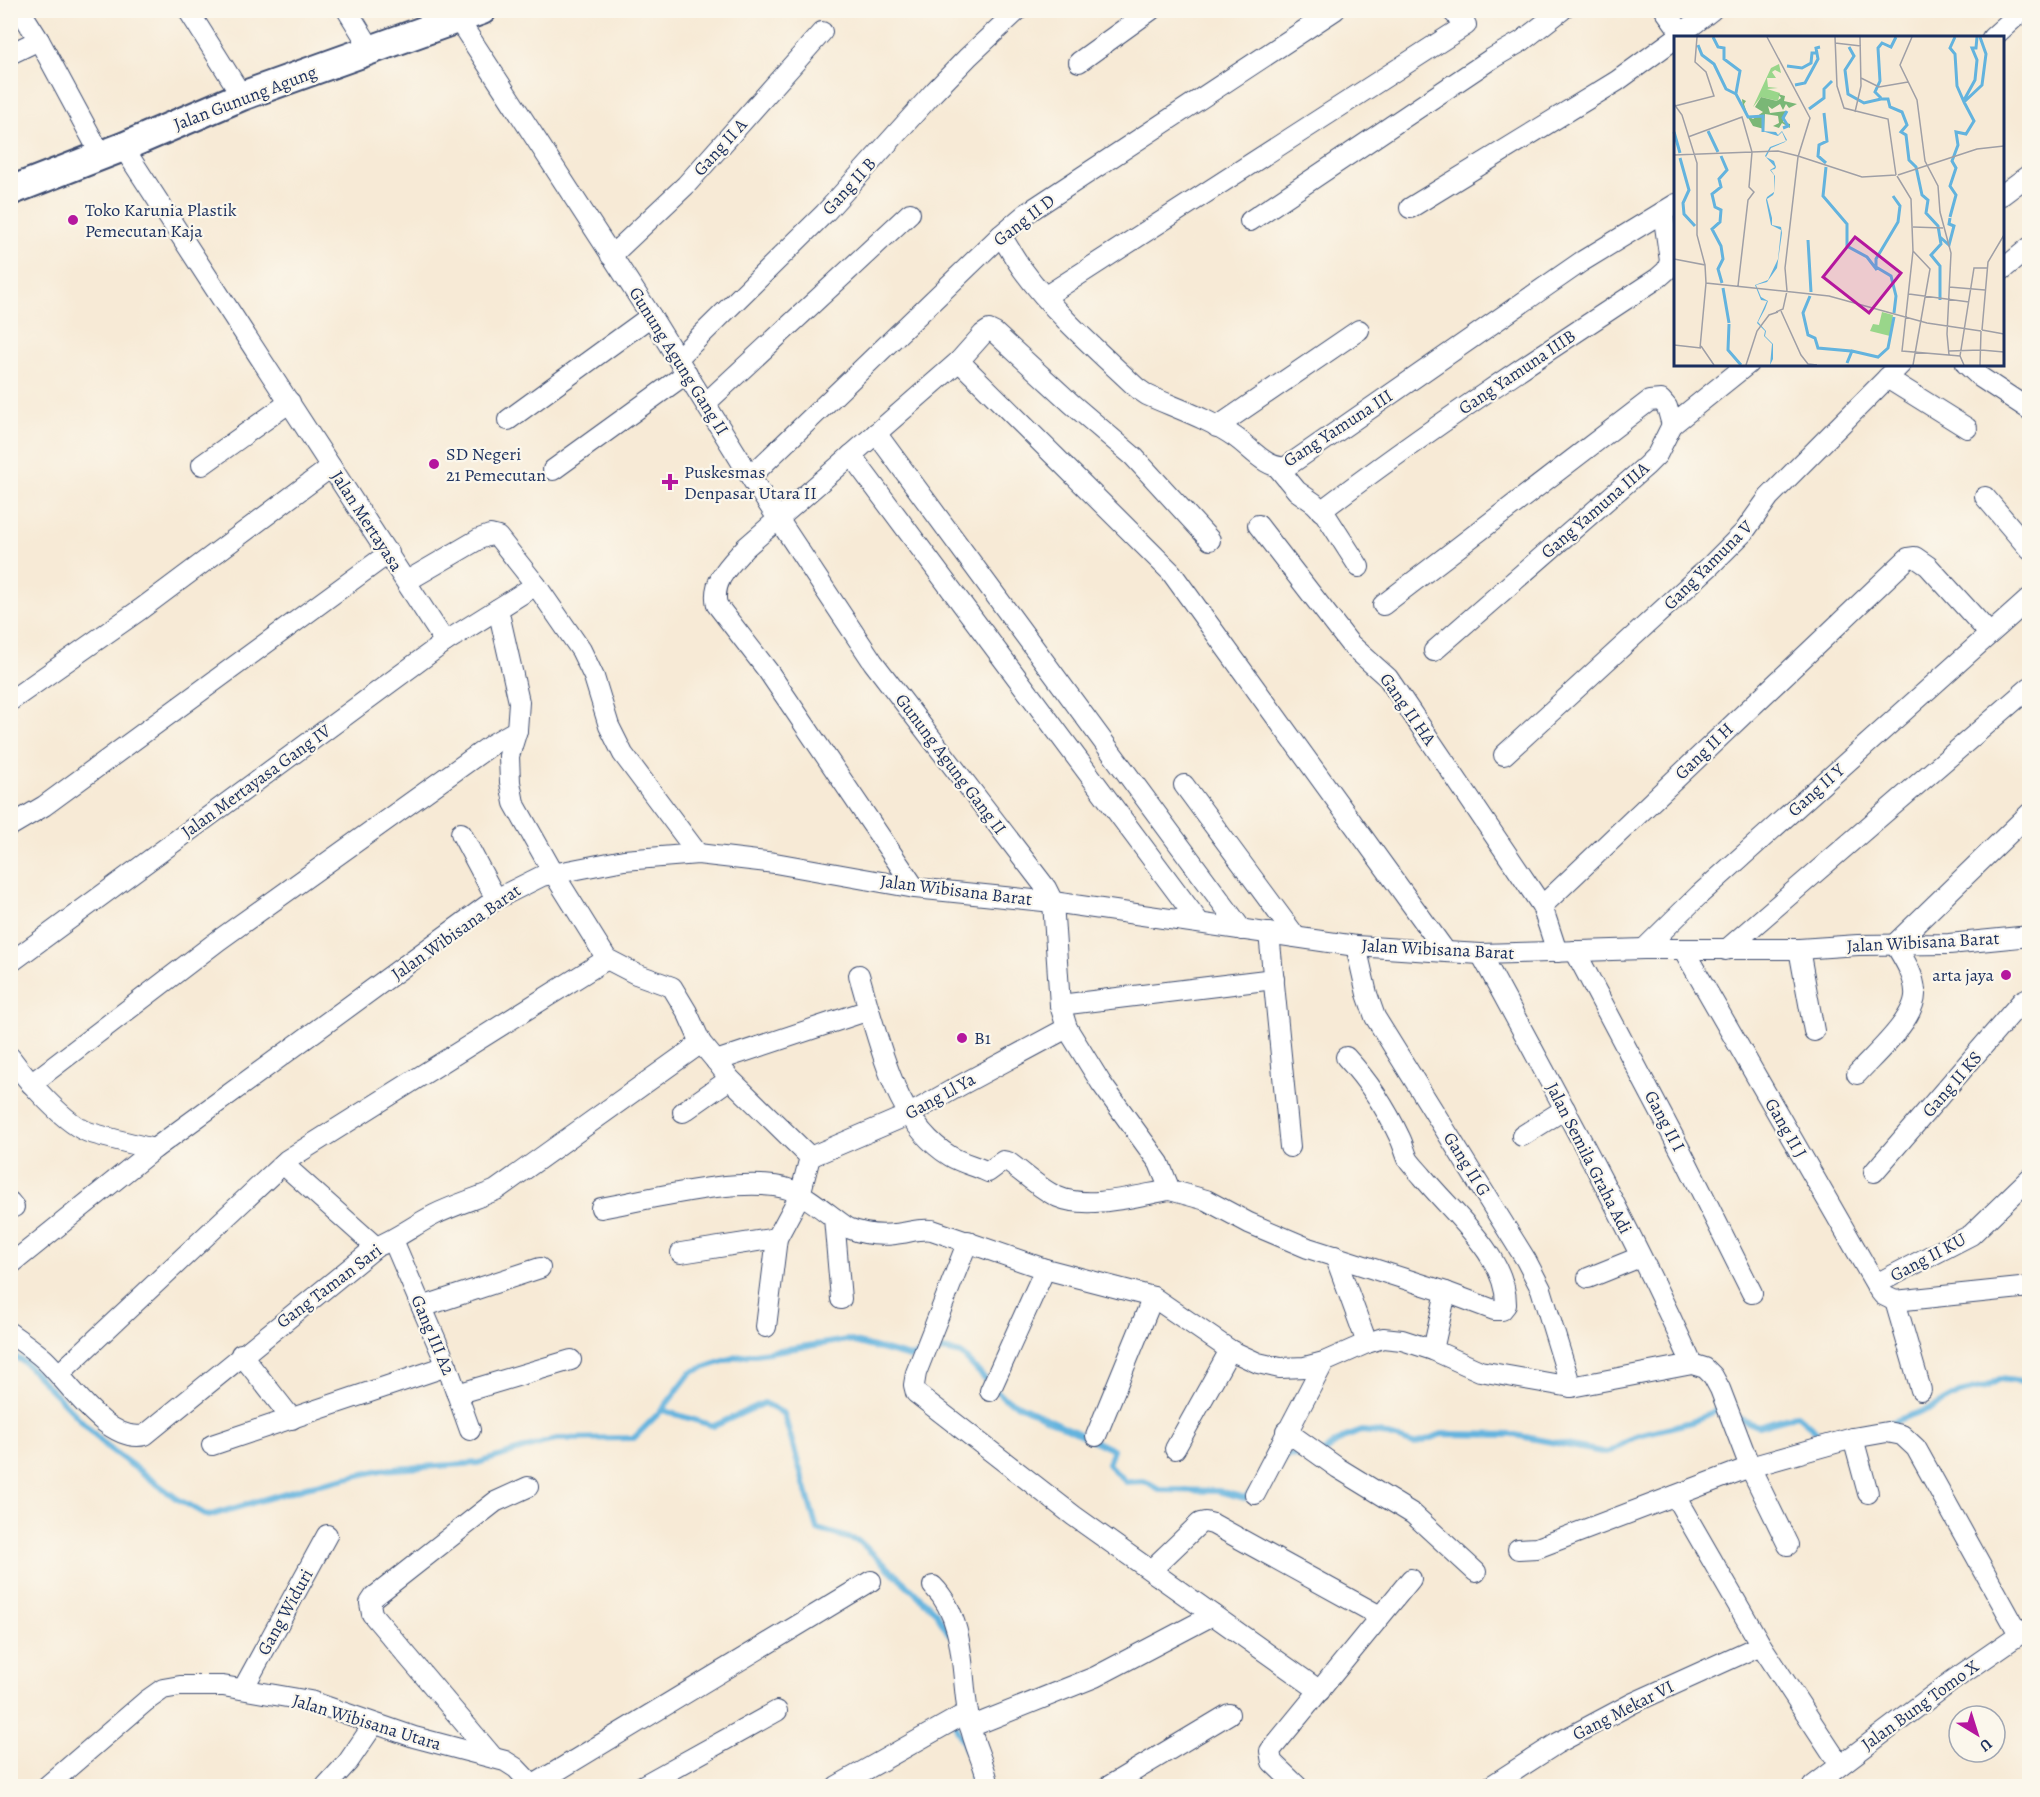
<svg xmlns="http://www.w3.org/2000/svg" width="2040" height="1797" font-family="Alegreya,serif">
<style>
.lines{fill:none;stroke-linecap:round;stroke-linejoin:round}
.stream{stroke:#63b3de;stroke-width:6}
.minor-casing{stroke:#3c4b70;stroke-width:22}
.secondary-casing{stroke:#3c4b70;stroke-width:32}
.minor{stroke:#fff;stroke-width:20}
.secondary{stroke:#fff;stroke-width:28}
.poi-dot{fill:#b5179e;stroke:#fbf7ec;stroke-width:2}
.labels{text-anchor:middle;dominant-baseline:central;stroke-width:4.5;stroke-linejoin:round;paint-order:stroke}
.street-label{font-size:18px;fill:#1b2f5e;stroke:#fbf7ec}
.poi-label{font-size:18px;fill:#1b2f5e;stroke:#fbf7ec;text-anchor:start}
.inset-river{fill:none;stroke:#63b3de;stroke-width:3}
.inset-road{fill:none;stroke:#9f9fa6;stroke-width:1.5}
.view{fill:#b5179e;fill-opacity:0.15;stroke:#b5179e;stroke-width:3}
.inset-edge{fill:none;stroke:#1b2f5e;stroke-width:3}
</style>
<rect width="100%" height="100%" fill="#fbf7ec"/>
<filter id="ink" filterUnits="userSpaceOnUse"><feTurbulence type="fractalNoise" baseFrequency=".0167" numOctaves="2"/><feDisplacementMap in="SourceGraphic" scale="12" xChannelSelector="R" yChannelSelector="G"/><feConvolveMatrix kernelMatrix="1 2 1 2 8 2 1 2 1" color-interpolation-filters="sRGB"/></filter>
<filter id="wash" filterUnits="userSpaceOnUse"><feTurbulence type="fractalNoise" baseFrequency=".008" numOctaves="4" result="noise"/><feDisplacementMap in="SourceGraphic" scale="24" xChannelSelector="R" yChannelSelector="G"/><feGaussianBlur stdDeviation="1.35" result="paint"/><feColorMatrix in="noise" values="0 0 0 0 0 0 0 0 0 0 0 0 0 0 0 0 0 1.4 0 .05"/><feComposite in="paint" operator="in"/></filter>
<g filter="url(#wash)">
<rect width="100%" height="100%" fill="#f7ead6"/>
<g class="lines">
<g class="stream">
<polyline points="929,1353 944,1350 961,1354 1004,1398 1113,1450 1108,1464 1126,1482 1144,1481 1159,1490 1218,1491 1245,1498 1251,1492"/>
<polyline points="10,1354 24,1362 106,1446 176,1498 208,1516 306,1487 381,1470 478,1463 556,1439 634,1438 662,1410 714,1426 764,1403 784,1414 817,1529 859,1541 936,1612 949,1634"/>
<polyline points="662,1410 691,1372 736,1357 847,1340 910,1357 919,1355"/>
<polyline points="1736,1417 1758,1426 1797,1415 1823,1437 1828,1438"/>
<polyline points="1884,1425 1934,1407 1959,1393 1985,1387 2000,1379 2030,1383"/>
<polyline points="1322,1453 1345,1437 1362,1431 1380,1433 1414,1444 1442,1434 1515,1435 1607,1453 1638,1435 1692,1422 1717,1410 1723,1413"/>
<polyline points="1279,1464 1288,1455 1314,1458"/>
<polyline points="954,1722 972,1761 972,1786"/>
</g>
</g>
</g>
<g filter="url(#ink)">
<g class="lines">
<defs>
<g id="minor">
<polyline points="20,10 39,40 101,155"/>
<polyline points="188,10 242,96"/>
<polyline points="347,10 371,49"/>
<path d="M452,10L651,316L755,484L873,662L1046,888L1053,902L1060,1005L1067,1028L1101,1083L1159,1163L1170,1190L1206,1200L1249,1223L1308,1248L1446,1292L1494,1310H1502L1506,1305C1507,1256 1452,1213 1423,1177C1418,1171 1412,1165 1408,1159C1405,1152 1403,1144 1400,1138C1386,1108 1369,1082 1346,1057"/>
<polyline points="1665,10 1685,38"/>
<polyline points="1676,38 1712,10"/>
<polyline points="1992,38 2023,10"/>
<polyline points="10,54 39,40"/>
<polyline points="1079,62 1151,10"/>
<polyline points="123,147 445,642"/>
<polyline points="2002,195 2030,174"/>
<polyline points="1410,208 1617,81 1676,38"/>
<polyline points="1250,221 1491,59 1522,41 1562,10"/>
<path d="M1001,235C1008,247 1015,259 1023,270C1055,314 1098,351 1137,388L1147,395C1176,408 1209,419 1235,437C1251,448 1266,469 1286,467L1581,262L1676,204"/>
<polyline points="611,256 686,185 822,32"/>
<polyline points="2002,270 2030,247"/>
<polyline points="1046,296 1466,25 1451,10"/>
<polyline points="678,358 825,213 933,93 968,57 1018,10"/>
<polyline points="959,361 983,334 989,330 995,333 1072,404 1134,457 1210,540"/>
<polyline points="1966,364 1980,377 2030,410"/>
<polyline points="1887,378 1967,428"/>
<polyline points="706,403 910,213"/>
<polyline points="508,420 651,316"/>
<polyline points="1217,427 1359,330"/>
<polyline points="876,433 1242,930"/>
<polyline points="851,455 1199,922"/>
<polyline points="202,465 290,402"/>
<polyline points="1278,468 1297,491 1314,503 1325,514 1359,567"/>
<polyline points="553,470 687,373"/>
<polyline points="751,476 1001,235 1027,213 1335,10"/>
<polyline points="1985,497 2030,550"/>
<path d="M1321,511C1430,428 1544,353 1658,278L1667,270L1670,261L1663,212"/>
<polyline points="1258,525 1350,644 1388,678 1542,906 1557,952"/>
<polyline points="407,581 479,539 490,535 498,537 536,585 581,650 594,677 609,726 623,754 698,854"/>
<polyline points="1383,605 1649,401 1661,400 1667,407 1672,425"/>
<polyline points="498,609 519,702 517,730 509,756 510,782 514,803 554,874 607,959 636,974 672,987 687,1012 701,1043 716,1061 730,1079 810,1157 800,1195 777,1238 766,1327"/>
<polyline points="1434,651 1646,466 1657,455 1672,425 1748,364"/>
<polyline points="10,701 141,609 331,467"/>
<polyline points="1504,755 1709,567 1744,532 1769,497 1901,364"/>
<polyline points="1184,785 1296,937"/>
<polyline points="10,826 44,806 389,553"/>
<polyline points="461,833 496,899"/>
<path d="M915,888L768,671L717,605C711,581 730,565 745,548L959,361L1171,572L1446,952"/>
<polyline points="1542,906 1908,558 1915,557 1928,566 1989,633"/>
<polyline points="1269,933 1290,1147"/>
<polyline points="1356,946 1367,994 1375,1017 1526,1260 1541,1289 1571,1387"/>
<polyline points="1644,949 1699,895 2030,598"/>
<polyline points="1683,949 1879,1290 1883,1295 1895,1301"/>
<polyline points="1799,949 1814,1031"/>
<polyline points="1726,950 2030,687"/>
<polyline points="1575,951 1684,1157 1752,1293"/>
<path d="M1481,954C1554,1089 1629,1224 1692,1364"/>
<polyline points="10,963 445,642 536,585"/>
<polyline points="859,975 869,1010"/>
<polyline points="1060,1005 1274,979"/>
<path d="M10,1057C26,1079 66,1126 91,1133C112,1139 133,1144 154,1149"/>
<path d="M716,1061L869,1010C885,1062 900,1125 950,1156C961,1163 976,1166 988,1172L1003,1161L1008,1162C1024,1173 1041,1190 1058,1197C1088,1210 1139,1195 1170,1190"/>
<path d="M1857,1074C1874,1055 1918,1017 1915,991C1914,974 1903,958 1895,944L2030,813"/>
<polyline points="31,1084 219,940 494,743 517,730"/>
<polyline points="683,1112 730,1079"/>
<polyline points="1522,1136 1565,1109"/>
<polyline points="810,1157 908,1115 961,1085 1067,1028"/>
<polyline points="283,1164 376,1247"/>
<polyline points="1874,1172 2022,1001 2030,997"/>
<polyline points="10,1202 14,1207"/>
<path d="M601,1208C650,1199 746,1174 791,1190C809,1196 831,1217 848,1228C863,1234 879,1236 895,1234C908,1233 919,1228 932,1230L1045,1269L1153,1297L1230,1350L1258,1363L1280,1368L1305,1367L1324,1362L1367,1343L1383,1338L1402,1340L1433,1350L1480,1371L1571,1387L1692,1364L1705,1368L1713,1376L1720,1389L1750,1467L1788,1545"/>
<polyline points="834,1218 841,1299"/>
<polyline points="393,1240 447,1366 470,1430"/>
<polyline points="968,1241 916,1373 914,1385 916,1393 1074,1516 1320,1691"/>
<polyline points="681,1253 777,1238"/>
<polyline points="1335,1256 1367,1343"/>
<polyline points="10,1265 154,1149 496,899 542,876 624,860 698,854 775,863 915,888 1053,902 1356,946 1446,952 1481,954 1644,949 1799,949 1858,945 1949,944 2030,936"/>
<polyline points="1588,1278 1640,1257"/>
<polyline points="1876,1284 1971,1235 2030,1178"/>
<polyline points="1895,1301 2030,1287"/>
<polyline points="1895,1301 1921,1390"/>
<polyline points="422,1307 540,1268"/>
<path d="M10,1333C22,1342 34,1350 44,1359C69,1382 107,1444 145,1435L376,1247C397,1239 414,1225 434,1215C454,1205 475,1199 496,1190L701,1043"/>
<polyline points="1433,1350 1446,1292"/>
<polyline points="241,1354 292,1419"/>
<polyline points="59,1374 287,1160 607,959"/>
<polyline points="990,1391 1045,1269"/>
<polyline points="457,1394 571,1360"/>
<polyline points="1286,1431 1338,1468 1413,1514 1476,1572"/>
<polyline points="1096,1436 1153,1297"/>
<polyline points="1853,1438 1868,1493"/>
<polyline points="212,1445 447,1366"/>
<polyline points="1175,1449 1230,1350"/>
<polyline points="1255,1494 1324,1362"/>
<polyline points="1675,1496 1761,1645 1840,1765"/>
<polyline points="1518,1549 1537,1548 1750,1467 1853,1438 1887,1432 1902,1435 1916,1448 2019,1634"/>
<polyline points="1151,1570 1200,1523 1205,1522 1213,1524 1380,1616"/>
<path d="M933,1586C968,1621 960,1679 970,1725C974,1746 985,1765 989,1786"/>
<polyline points="243,1689 327,1535"/>
<polyline points="970,1727 1095,1677 1213,1615"/>
<polyline points="493,1757 372,1614 370,1603 374,1597 495,1502 528,1487"/>
<polyline points="47,1786 146,1701 163,1689 180,1686 223,1686 310,1701 414,1737 505,1761 516,1768 533,1786"/>
<polyline points="326,1786 348,1762 374,1724"/>
<polyline points="532,1786 871,1581"/>
<polyline points="642,1786 777,1711"/>
<polyline points="837,1786 968,1712"/>
<polyline points="1109,1786 1229,1714"/>
<polyline points="1297,1786 1272,1762 1270,1751 1411,1579"/>
<polyline points="1491,1786 1556,1744 1633,1703 1761,1645"/>
<polyline points="1813,1786 1952,1681 2030,1627"/>
</g>
<polyline id="secondary" points="10,191 123,147 242,96 482,10"/>
</defs>
<use href="#minor" class="minor-casing"/>
<use href="#secondary" class="secondary-casing"/>
<use href="#minor" class="minor"/>
<use href="#secondary" class="secondary"/>
</g>
</g>
<g class="poi-dot">
<circle cx="73" cy="220" r="6"/>
<circle cx="434" cy="464" r="6"/>
<path d="M667 473h6v6h6v6h-6v6h-6v-6h-6v-6h6z"/>
<circle cx="2006" cy="975" r="6"/>
<circle cx="962" cy="1038" r="6"/>
</g>
<g class="labels">
<g class="street-label">
<text transform="translate(245 98) rotate(-21)">Jalan Gunung Agung</text>
<text transform="translate(720 147) rotate(-48)">Gang II A</text>
<text transform="translate(849 186) rotate(-48)">Gang II B</text>
<text transform="translate(1024 220) rotate(-38)">Gang II D</text>
<text transform="translate(679 361) rotate(58)">Gunung Agung Gang II</text>
<text transform="translate(1517 372) rotate(-34)">Gang Yamuna IIIB</text>
<text transform="translate(1338 428) rotate(-33)">Gang Yamuna III</text>
<text transform="translate(1595 510) rotate(-41)">Gang Yamuna IIIA</text>
<text transform="translate(367 521) rotate(57)">Jalan Mertayasa</text>
<text transform="translate(1708 565) rotate(-45)">Gang Yamuna V</text>
<text transform="translate(1408 709) rotate(55)">Gang II HA</text>
<text transform="translate(1704 751) rotate(-44)">Gang II H</text>
<text transform="translate(951 764) rotate(53)">Gunung Agung Gang II</text>
<text transform="translate(256 781) rotate(-36)">Jalan Mertayasa Gang IV</text>
<text transform="translate(1816 790) rotate(-42)">Gang II Y</text>
<text transform="translate(956 890) rotate(7)">Jalan Wibisana Barat</text>
<text transform="translate(456 932) rotate(-35)">Jalan Wibisana Barat</text>
<text transform="translate(1923 942) rotate(-3)">Jalan Wibisana Barat</text>
<text transform="translate(1438 949) rotate(3)">Jalan Wibisana Barat</text>
<text transform="translate(1952 1084) rotate(-49)">Gang II KS</text>
<text transform="translate(940 1096) rotate(-29)">Gang Ll Ya</text>
<text transform="translate(1665 1121) rotate(62)">Gang II I</text>
<text transform="translate(1786 1128) rotate(60)">Gang II J</text>
<text transform="translate(1589 1158) rotate(63)">Jalan Semila Graha Adi</text>
<text transform="translate(1467 1164) rotate(58)">Gang II G</text>
<text transform="translate(1928 1257) rotate(-28)">Gang II KU</text>
<text transform="translate(329 1286) rotate(-37)">Gang Taman Sari</text>
<text transform="translate(433 1335) rotate(67)">Gang III A2</text>
<text transform="translate(285 1612) rotate(-61)">Gang Widuri</text>
<text transform="translate(1920 1705) rotate(-36)">Jalan Bung Tomo X</text>
<text transform="translate(1623 1710) rotate(-27)">Gang Mekar VI</text>
<text transform="translate(367 1722) rotate(17)">Jalan Wibisana Utara</text>
</g>
<g class="poi-label">
<text x="85" y="210">Toko Karunia Plastik<tspan x="85" dy="21">Pemecutan Kaja</tspan></text>
<text x="446" y="454">SD Negeri<tspan x="446" dy="21">21 Pemecutan</tspan></text>
<text x="684" y="472">Puskesmas<tspan x="684" dy="21">Denpasar Utara II</tspan></text>
<text x="1994" y="975" text-anchor="end">arta jaya</text>
<text x="974" y="1038">B1</text>
</g>
</g>
<g transform="translate(1674 36)">
<rect width="330" height="330" fill="#f7ead6"/>
<path d="M105,28L107,37L101,34L98,36L102,42H93L94,51L104,52L93,53L106,57L104,65L87,61L79,71L97,32Z" fill="#99d68a"/>
<path d="M104,58L111,60L110,65L123,68L115,72L112,68L109,74L106,68L98,73L94,70L96,77L112,75L109,86L116,88V92L108,87L105,92L99,90L105,87L104,80L91,78L90,93L79,90L69,73L68,63L72,65L70,68L74,80L79,83L89,76L81,71L87,61L103,65L107,62Z" fill="#7ab776"/>
<path d="M208,276L219,279L216,300L196,295L199,288L205,289Z" fill="#99d68a"/>
<path d="M88,95L102,96L104,99L108,95L113,104L111,106L97,112L92,121L100,125L102,131L101,133L97,134L101,140L100,157L99,159L93,163L98,182V189L107,191L108,197L103,232L93,246L82,249L87,261L94,265L91,273L84,286L92,295L91,300L99,308V323L96,329L98,308L90,300L91,295L83,287L93,265L87,264L81,249L94,244L104,223L107,194L97,189L92,164L93,161L100,156V139L96,134L101,131L91,120L96,111L112,105L108,96L104,100Z" fill="#63b3de"/>
<path class="inset-river" d="M39,1L44,11L50,12V23L66,35L62,57M281,1L276,12L281,18L283,50L290,66L308,49L312,18L306,1M24,9L28,19L40,28L52,53L62,58L74,81L89,80V96M175,11L180,20L171,34L174,58L190,67L207,63M113,30L128,32L137,27L138,17H142M121,49L131,47L144,23L142,12L146,11M207,62L201,56L206,45L204,12L208,7L217,11L222,1M207,63H214L216,71L228,76L233,89L227,96L232,99L235,124L242,131L248,159L254,164L252,177L264,190L267,208L257,219L266,230V264M290,64L301,44L303,24L298,12H302L303,1M135,73L150,62V53L158,45M150,77L153,105L145,109L144,120L152,127M109,92L114,90L109,82L113,75M34,95L44,116M0,96L6,117M47,120L53,134L45,143L47,151L38,158L41,171L47,174L46,186L38,193L47,210L49,223L44,233L48,247M6,122L15,154L9,167L10,178L21,190M152,131L149,160L173,188V210L193,221L203,234M219,160L226,170L224,186L202,223V231L217,240L222,260L220,277M276,181L282,159L276,150L282,132L278,125L284,109L282,96L292,98L300,85L290,66M266,201L275,209L280,190L275,188L276,182M134,204L137,256M49,252L55,287M136,260L129,277L134,299L141,302L144,312L177,315M55,288L54,314L67,329M173,327L178,315L204,321L214,312L220,281"/>
<path class="inset-road" d="M93,1L136,82L124,121L111,232L113,255L109,273L102,276M161,1L163,50L170,72L214,83L222,139M238,1L226,29L243,64L251,125L264,150L266,176L277,217L273,298L275,319M161,7L187,10M187,42L205,51L234,46M0,68L8,79L23,127V199L31,229M1,70L40,60L32,36L21,26L23,1M181,76L187,50L186,1M14,101L68,81L78,116L75,151L80,156L74,164L64,250M0,119L104,115L124,120M124,120L188,141L222,139M224,139L303,113L330,110M223,140L237,163L239,215L256,233L239,329M239,191L269,192M0,195V220M239,215L228,315L286,320L290,329M0,223L31,229L32,247L155,260L253,287L307,295M275,251L311,254M235,258L295,266M107,275L127,319L134,328L143,329M308,294L314,226L330,199M308,294L330,298M0,309L27,312M27,310L40,329M26,312L32,247M307,314L330,316M275,315L307,314M286,320L300,232H313M72,329L83,295L95,279L104,276M306,329L307,295"/>
<path class="view" d="M181,201L227,237L195,277L149,241Z"/>
<rect width="330" height="330" class="inset-edge"/>
</g>
<rect width="2040" height="1797" fill="none" stroke="#fbf7ec" stroke-width="36"/>
<g transform="translate(1977 1734) rotate(142)"><circle r="28" fill="#fbf7ec" stroke="#a1a7b3" stroke-width="1.5"/>
<path d="M0-4.5L10 22L0 15L-10 22Z" fill="#b5179e"/>
<text y="-9" font-size="16" font-weight="bold" text-anchor="middle" fill="#1b2f5e">U</text>
</g>
</svg>
